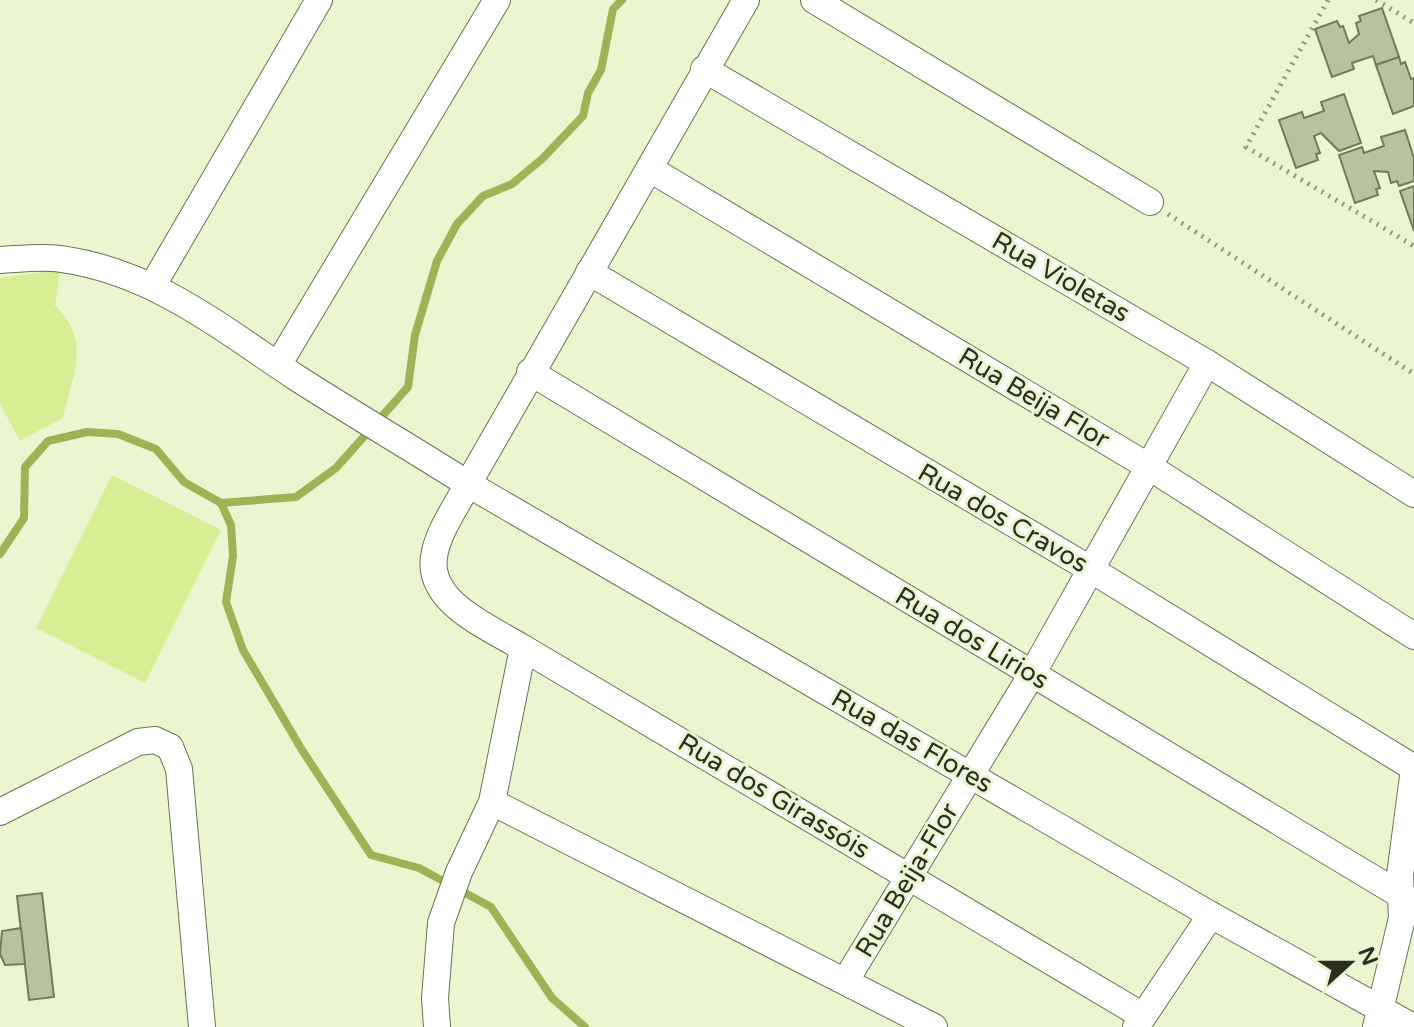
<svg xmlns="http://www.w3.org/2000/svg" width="1414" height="1027" font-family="'Varela Round',sans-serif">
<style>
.green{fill:#d6ef95}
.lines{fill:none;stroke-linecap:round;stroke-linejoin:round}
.stream{stroke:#9cb456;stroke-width:8}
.building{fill:#b8c29f;stroke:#717a59;stroke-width:2}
.street-casing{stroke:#6a7353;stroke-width:28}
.path{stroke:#8f977d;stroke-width:5;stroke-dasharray:2 6;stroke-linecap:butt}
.street{stroke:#fff;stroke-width:26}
.labels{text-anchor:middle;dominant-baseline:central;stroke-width:6;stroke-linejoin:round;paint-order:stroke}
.street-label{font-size:26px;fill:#2b2f21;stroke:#ebf6d1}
</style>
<rect width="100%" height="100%" fill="#ebf6d1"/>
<g class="green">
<path d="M60,270L55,306C92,339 73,376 63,418L20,441L0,404V278Z"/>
<polygon points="112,475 221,530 145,683 36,628"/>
</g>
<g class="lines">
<g class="stream">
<polyline points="221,503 296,497 336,468 408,387 415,335 437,261 457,224 483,196 512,184 542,159 583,116 588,93 601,70 613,9 622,0"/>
<polyline points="0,554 24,518 25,467 48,441 87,432 118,434 156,449 184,482 221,503 231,525 233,556 226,602 243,650 302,750 371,855 419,868 491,907 552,998 585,1027"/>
</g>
</g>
<g class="building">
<polygon points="1382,8 1399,57 1376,65 1373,56 1352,63 1354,69 1332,77 1315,29 1337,21 1340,27 1343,26 1349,43 1359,34 1356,23 1361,21 1359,16"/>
<polygon points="1399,57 1401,64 1405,62 1411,79 1414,78 1414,106 1393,114 1376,65"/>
<polygon points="1344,94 1361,143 1339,151 1321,133 1314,136 1320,153 1316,154 1318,160 1296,168 1279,120 1302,112 1304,118 1324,111 1321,102"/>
<polygon points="1405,130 1414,158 1414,181 1399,186 1397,181 1391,183 1388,172 1374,171 1380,188 1376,189 1378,195 1355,203 1339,155 1362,147 1364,153 1384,146 1381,137"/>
<polygon points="1414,186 1414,231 1400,191"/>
<polygon points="42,893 54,997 29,1000 17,896"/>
<polygon points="21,928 25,964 5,965 0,954 2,931"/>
</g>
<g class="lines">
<defs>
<g id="street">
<path d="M746,0L468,484C457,505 437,533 434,557C427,603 491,628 523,648L1143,1016"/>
<polyline points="814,0 1150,202"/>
<polyline points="704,69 1207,363 1414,494"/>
<polyline points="650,169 1151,468 1414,636"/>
<path d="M0,260C20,259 41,256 61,259C154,272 221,328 297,378C353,414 411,448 468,484L1211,915L1413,1027"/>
<polyline points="589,272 1090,569 1414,768"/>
<polyline points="153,285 319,0"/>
<polyline points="278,365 497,0"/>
<polyline points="530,372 1414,903"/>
<polyline points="492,802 934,1027"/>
<polyline points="0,812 138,742 155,740 170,747 179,769 202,1027"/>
<polyline points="846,980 1032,674 1207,363"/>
<polyline points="437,1027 435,998 441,923 459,872 492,802 523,648"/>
<polyline points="1136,1027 1211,915"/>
<polyline points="1376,1027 1402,918 1400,875 1414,769"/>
</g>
</defs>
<use href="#street" class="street-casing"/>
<g class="path">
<polyline points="1328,0 1246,147 1414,246"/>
<polyline points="1376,0 1414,23"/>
<polyline points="1168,214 1414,374"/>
</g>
<use href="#street" class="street"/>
</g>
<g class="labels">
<g class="street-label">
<text transform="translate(1061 277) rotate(30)">Rua Violetas</text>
<text transform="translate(1034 398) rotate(31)">Rua Beija Flor</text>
<text transform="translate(1003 518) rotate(30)">Rua dos Cravos</text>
<text transform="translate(972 638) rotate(31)">Rua dos Lirios</text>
<text transform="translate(912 741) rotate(30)">Rua das Flores</text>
<text transform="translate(774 796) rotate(31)">Rua dos Girassóis</text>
<text transform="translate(907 880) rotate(-59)">Rua Beija-Flor</text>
</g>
</g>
<g transform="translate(1350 963) rotate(69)" stroke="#ebf6d1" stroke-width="6" paint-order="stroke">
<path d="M0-6L14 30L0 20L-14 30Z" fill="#2b2f21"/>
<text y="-12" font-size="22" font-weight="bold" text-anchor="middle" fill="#2b2f21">N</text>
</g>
</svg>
